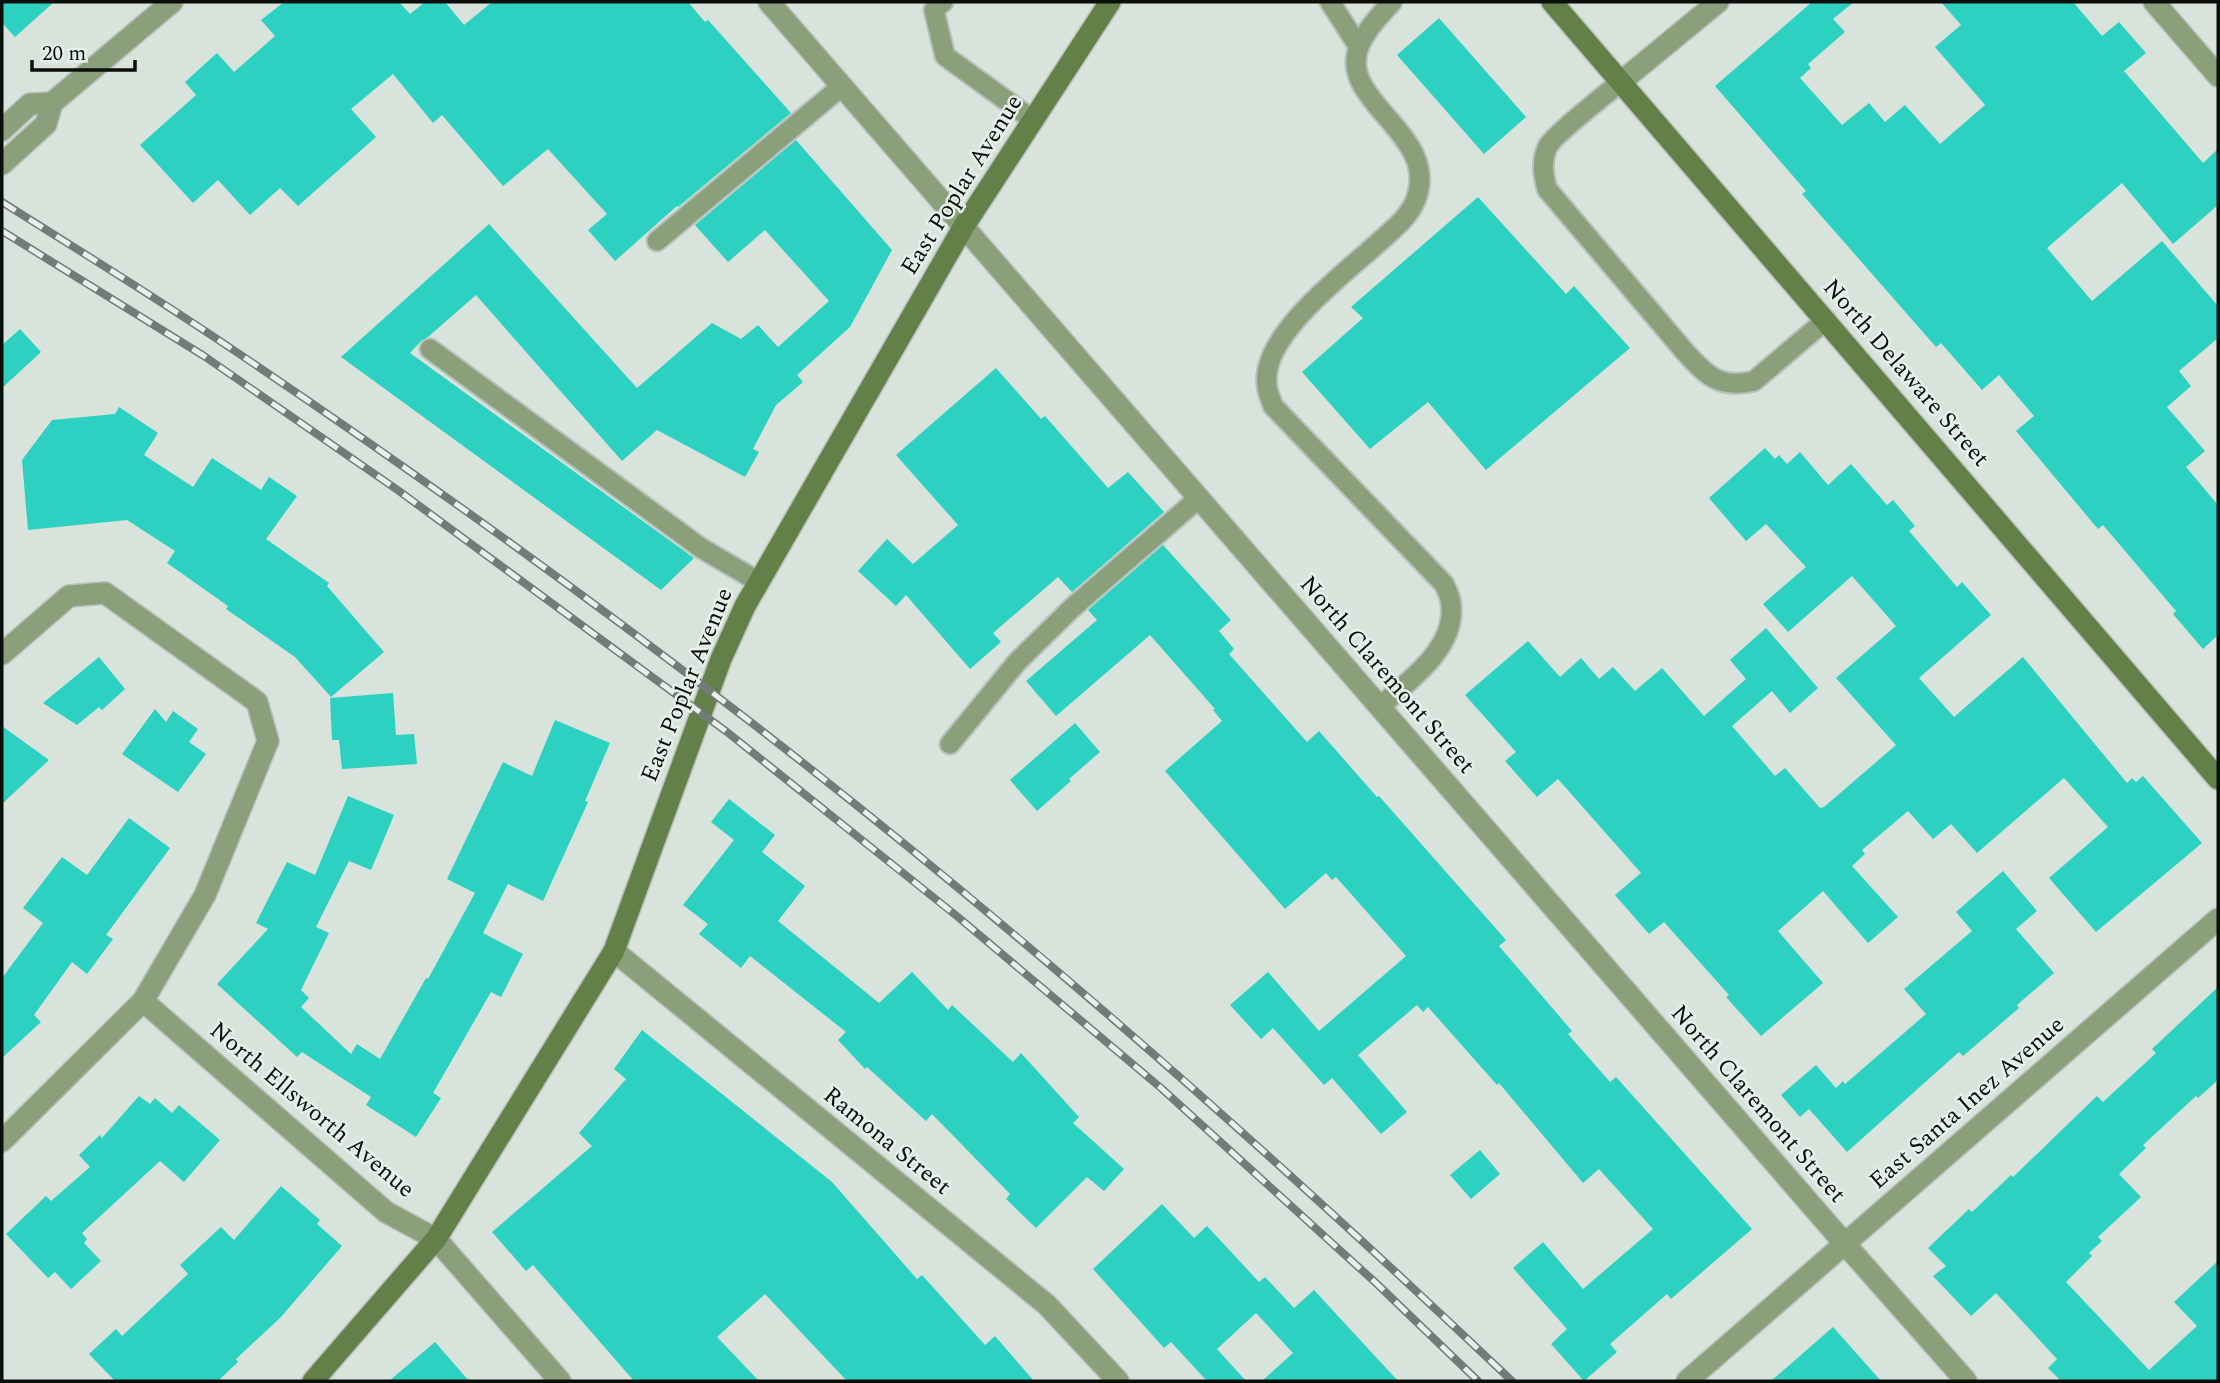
<svg xmlns="http://www.w3.org/2000/svg" width="2220" height="1383" font-family="Spectral,serif">
<style>
.building{fill:#2cd1c1}
.lines{fill:none;stroke-linecap:round;stroke-linejoin:round}
.lane-casing{stroke:#b7c1bb;stroke-width:23}
.street-casing{stroke:#b7c1bb;stroke-width:24}
.secondary-casing{stroke:#b7c1bb;stroke-width:24}
.lane{stroke:#8ba07a;stroke-width:19}
.street{stroke:#8ba07a;stroke-width:21}
.secondary{stroke:#638048;stroke-width:21}
.rail-casing{stroke:#737b76;stroke-width:8}
.rail{stroke:#e5f0e9;stroke-width:5;stroke-dasharray:16;stroke-linecap:butt}
.labels{text-anchor:middle;dominant-baseline:central;stroke-width:5;stroke-linejoin:round;paint-order:stroke}
.street-label{font-size:24px;fill:#0b0f0c;stroke:#e5f0e9}
</style>
<rect width="100%" height="100%" fill="#d8e3dc"/>
<g class="building">
<polygon points="2,2 54,2 15,37 2,23"/>
<polygon points="284,2 399,2 410,14 425,2 445,2 464,25 492,2 688,2 705,22 708,20 791,113 678,207 677,206 615,261 588,230 607,214 548,149 503,186 442,115 433,123 393,74 351,109 376,137 298,206 280,188 250,215 218,180 193,203 140,145 196,95 185,82 217,53 234,72 275,36 261,20"/>
<polygon points="1812,2 1854,2 1833,19 1845,32 1808,64 1811,68 1800,78 1842,125 1869,103 1885,122 1905,105 1940,144 1985,105 1935,47 1961,25 1941,2 2073,2 2102,36 2119,22 2146,53 2124,71 2203,163 2218,149 2218,205 2173,244 2122,183 2047,248 2092,301 2162,241 2218,306 2218,338 2179,371 2191,386 2167,407 2205,451 2186,467 2218,505 2218,635 2203,649 2173,614 2176,611 2103,525 2098,529 2016,431 2034,416 1999,375 1982,390 1941,343 1936,347 1802,194 1806,191 1715,86"/>
<polygon points="1439,18 1526,117 1484,154 1397,55"/>
<polygon points="796,140 892,250 850,327 797,375 803,382 776,405 753,449 759,452 745,477 657,430 622,461 476,295 428,337 421,341 410,353 694,558 661,590 341,357 489,224 637,388 712,323 741,339 758,325 778,347 829,301 765,230 728,262 695,225"/>
<polygon points="1478,197 1566,294 1574,286 1630,348 1486,470 1428,402 1370,449 1302,372 1363,318 1351,307"/>
<polygon points="20,329 41,352 2,388 2,345"/>
<polygon points="996,368 1041,419 1045,416 1108,488 1128,472 1164,512 1072,592 1058,577 993,633 1001,642 970,669 906,595 896,606 858,571 887,539 913,564 958,525 896,455"/>
<polygon points="119,407 158,433 144,455 193,487 212,458 261,490 269,477 297,496 266,539 329,583 327,586 384,652 331,697 295,657 226,609 228,606 167,563 175,551 127,520 28,530 22,460 52,420 115,414"/>
<polygon points="1765,448 1775,459 1779,455 1787,464 1800,452 1828,485 1851,464 1887,505 1893,500 1915,526 1909,531 1957,587 1962,582 1991,615 1919,678 1954,717 2023,657 2127,783 2132,778 2136,782 2143,776 2202,843 2096,932 2049,878 2108,827 2064,778 1977,853 1951,824 1933,839 1908,811 1862,850 1865,854 1852,866 1898,917 1868,943 1823,891 1778,931 1823,983 1761,1036 1726,997 1729,995 1664,922 1649,934 1615,895 1641,873 1558,779 1537,797 1505,761 1516,752 1465,695 1528,641 1560,677 1581,658 1599,679 1613,667 1635,691 1662,668 1704,716 1746,679 1730,660 1766,628 1818,688 1790,713 1772,691 1732,726 1775,776 1785,768 1820,808 1824,807 1896,745 1836,678 1896,626 1852,576 1788,632 1763,604 1806,567 1766,524 1746,541 1709,498"/>
<polygon points="1163,545 1231,620 1219,631 1234,649 1229,654 1307,742 1319,731 1377,797 1379,796 1506,940 1499,946 1572,1031 1568,1034 1610,1082 1616,1077 1752,1229 1671,1299 1667,1294 1610,1344 1617,1352 1584,1381 1551,1344 1567,1329 1513,1268 1543,1242 1583,1289 1653,1229 1599,1169 1583,1183 1499,1083 1497,1085 1428,1007 1423,1012 1417,1005 1358,1055 1407,1112 1381,1134 1332,1078 1324,1085 1273,1028 1261,1039 1230,1005 1268,972 1319,1031 1406,956 1336,877 1332,880 1326,873 1285,909 1165,771 1222,721 1213,710 1215,709 1150,635 1056,716 1026,681 1097,620 1088,610"/>
<polygon points="99,657 125,689 102,710 99,707 77,725 43,703"/>
<polygon points="393,693 396,735 414,734 417,764 342,769 339,740 332,740 330,698"/>
<polygon points="155,709 166,722 173,711 198,729 189,742 206,754 178,792 122,754"/>
<polygon points="555,720 610,743 585,801 588,802 543,901 508,884 483,933 523,954 501,997 491,992 433,1093 441,1098 416,1137 366,1105 371,1097 302,1052 297,1057 217,984 268,929 256,923 287,862 315,875 348,796 394,815 371,870 349,861 316,927 329,933 301,990 309,998 301,1007 351,1054 357,1044 380,1059 426,978 428,979 475,893 447,879 503,762 532,776"/>
<polygon points="1075,723 1100,752 1069,779 1071,781 1037,811 1010,780"/>
<polygon points="2,726 49,760 2,804"/>
<polygon points="729,799 775,835 762,852 805,886 778,921 879,1003 912,972 948,1010 952,1005 1013,1062 1021,1053 1079,1117 1073,1123 1124,1169 1104,1191 1087,1177 1036,1228 1006,1199 1010,1194 932,1114 926,1121 867,1067 865,1069 838,1040 846,1032 750,956 741,968 699,934 708,924 683,905 734,840 711,822"/>
<polygon points="129,818 170,848 106,935 113,939 87,974 72,962 34,1015 41,1022 2,1058 2,978 43,923 23,908 62,857 87,875"/>
<polygon points="2003,871 2037,911 2016,929 2054,973 2017,1005 2019,1008 1963,1056 1959,1052 1847,1152 1809,1109 1800,1117 1781,1095 1816,1065 1836,1088 1843,1081 1845,1084 1926,1014 1904,989 1972,931 1956,912"/>
<polygon points="2218,987 2218,1080 2198,1098 2196,1096 2143,1145 2146,1148 2119,1174 2141,1197 2098,1237 2102,1241 2089,1253 2092,1256 2066,1282 2149,1370 2197,1326 2174,1302 2218,1261 2218,1381 2061,1381 2048,1368 2057,1359 1996,1293 1971,1316 1933,1276 1946,1266 1928,1248 1969,1209 1972,1212 2011,1175 2013,1177 2097,1096 2103,1102 2156,1053 2152,1049"/>
<polygon points="642,1030 832,1182 917,1279 922,1275 985,1345 995,1336 1034,1381 847,1381 765,1294 717,1337 759,1381 634,1381 533,1265 526,1271 492,1232 592,1146 579,1133 626,1079 614,1069"/>
<polygon points="139,1096 150,1104 155,1098 172,1113 179,1105 220,1140 184,1182 160,1161 82,1233 87,1239 84,1243 101,1261 71,1289 55,1272 48,1278 6,1234 46,1196 51,1201 90,1167 79,1155 100,1135 102,1138"/>
<polygon points="1480,1150 1500,1174 1471,1199 1450,1175"/>
<polygon points="281,1186 320,1220 317,1224 342,1246 281,1317 236,1359 238,1362 218,1381 115,1381 89,1354 116,1329 122,1336 188,1274 180,1265 221,1227 234,1240"/>
<polygon points="1162,1204 1194,1238 1207,1226 1259,1282 1265,1277 1294,1308 1314,1290 1398,1381 1262,1381 1293,1353 1256,1313 1217,1349 1246,1381 1207,1381 1171,1342 1164,1348 1093,1269"/>
<polygon points="1833,1327 1881,1381 1771,1381"/>
<polygon points="435,1342 469,1381 389,1381"/>
</g>
<g class="lines">
<defs>
<g id="lane">
<polyline points="943,2 934,10 945,56 1033,120"/>
<polyline points="1330,2 1359,47"/>
<path d="M1622,81C1607,93 1555,134 1548,146C1541,161 1543,174 1547,189L1686,353C1707,376 1720,389 1754,381L1826,320"/>
<polyline points="657,241 842,86"/>
<polyline points="430,349 701,548 759,582"/>
<path d="M1380,707C1408,681 1456,649 1451,605C1451,598 1447,590 1444,584L1273,406C1271,399 1267,392 1267,385C1260,336 1345,273 1378,243C1392,230 1409,218 1416,199C1441,133 1334,101 1360,44C1368,28 1380,15 1392,2"/>
<polyline points="950,744 1017,662 1072,608 1199,498"/>
</g>
<g id="street">
<polyline points="769,2 1845,1244 1966,1381"/>
<polyline points="2154,2 2218,76"/>
<polyline points="1622,81 1718,2"/>
<polyline points="2,130 30,104 52,103"/>
<polyline points="2,164 46,124 52,103 172,2"/>
<polyline points="2,654 69,596 105,593 257,702 268,741 205,895 143,1001 2,1141"/>
<polyline points="614,951 1047,1305 1118,1381"/>
<polyline points="143,1001 386,1212 436,1239 560,1381"/>
<polyline points="1687,1381 2218,919"/>
</g>
<g id="secondary">
<polyline points="1552,2 2218,779"/>
<polyline points="313,1381 436,1239 614,951 721,659 745,606 964,226 1110,2"/>
</g>
</defs>
<use href="#lane" class="lane-casing"/>
<use href="#street" class="street-casing"/>
<use href="#secondary" class="secondary-casing"/>
<use href="#lane" class="lane"/>
<use href="#street" class="street"/>
<use href="#secondary" class="secondary"/>
<defs>
<g id="rail">
<path d="M2,202C78,250 155,297 229,347C400,462 568,582 731,707C1004,916 1263,1145 1512,1381"/>
<polyline points="2,231 204,356 399,491 727,732 958,917 1161,1088 1376,1283 1478,1381"/>
</g>
</defs>
<use href="#rail" class="rail-casing"/>
<use href="#rail" class="rail"/>
</g>
<g class="labels">
<g class="street-label">
<text transform="translate(962 185) rotate(-58)">East Poplar Avenue</text>
<text transform="translate(1906 373) rotate(49)">North Delaware Street</text>
<text transform="translate(1387 675) rotate(49)">North Claremont Street</text>
<text transform="translate(687 685) rotate(-68)">East Poplar Avenue</text>
<text transform="translate(1967 1103) rotate(-41)">East Santa Inez Avenue</text>
<text transform="translate(1758 1104) rotate(49)">North Claremont Street</text>
<text transform="translate(312 1110) rotate(40)">North Ellsworth Avenue</text>
<text transform="translate(887 1141) rotate(39)">Ramona Street</text>
</g>
</g>
<rect width="2220" height="1383" fill="none" stroke="#0b0f0c" stroke-width="7"/>
<path d="M32 60v10h103v-10" fill="none" stroke="#0b0f0c" stroke-width="3.5"/>
<text x="42" y="60" font-size="21" fill="#0b0f0c" stroke="#e5f0e9" stroke-width="5" paint-order="stroke">20 m</text>
</svg>
